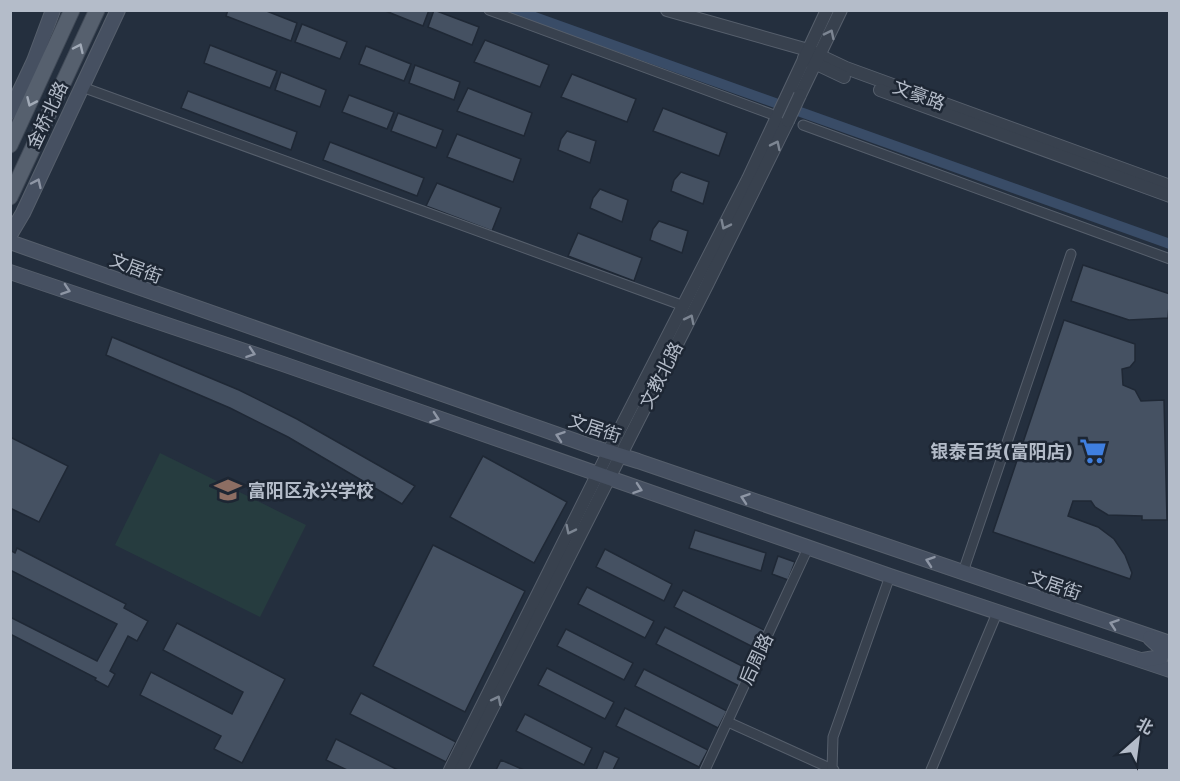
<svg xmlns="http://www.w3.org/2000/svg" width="1180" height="781" font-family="'DejaVu Sans','Noto Sans SC',sans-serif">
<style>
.green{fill:#263c3f}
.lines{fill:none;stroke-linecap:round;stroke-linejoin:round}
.canal{stroke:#394c67;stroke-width:10}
.building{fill:#455162;stroke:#1f2835;stroke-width:1.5}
.minor-casing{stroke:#565f6c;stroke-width:11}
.tertiary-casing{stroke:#565f6c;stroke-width:14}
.secondary-casing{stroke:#565f6c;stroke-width:16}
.primary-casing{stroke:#414a57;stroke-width:17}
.minor{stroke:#38414e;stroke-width:9}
.tertiary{stroke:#38414e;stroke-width:12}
.secondary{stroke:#465061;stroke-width:14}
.primary{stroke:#56606e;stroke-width:15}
.tertiary-bridge-casing{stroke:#565f6c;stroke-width:14;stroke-linecap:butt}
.tertiary-bridge{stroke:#38414e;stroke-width:12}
.oneway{stroke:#7c8592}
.oneway2{stroke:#a1aab7}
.oneway3{stroke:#8e96a5}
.labels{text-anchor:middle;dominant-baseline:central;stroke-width:5;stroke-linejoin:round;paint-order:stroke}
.street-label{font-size:18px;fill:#b4bcc9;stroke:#1d2633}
.poi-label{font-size:18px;font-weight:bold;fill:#b4bcc9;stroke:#1d2633;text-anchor:end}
</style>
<rect width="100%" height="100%" fill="#242f3e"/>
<polygon class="green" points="160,453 306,525 260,617 115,545"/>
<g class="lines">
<polyline class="canal" points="515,10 1170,244"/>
</g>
<g class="building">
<polygon points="228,10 264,10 297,23 291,41 226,16"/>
<polygon points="383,10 429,10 423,26"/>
<polygon points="434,10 479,27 472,45 428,27"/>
<polygon points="302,24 347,42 340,59 295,42"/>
<polygon points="485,40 549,65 540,87 474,62"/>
<polygon points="210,45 277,71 270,88 204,63"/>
<polygon points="366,46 411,64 404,81 359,64"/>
<polygon points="415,65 460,82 454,100 409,83"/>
<polygon points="281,72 326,90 320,107 275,90"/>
<polygon points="572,74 636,99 627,122 561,97"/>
<polygon points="468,88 532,113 524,136 457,111"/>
<polygon points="188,91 297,132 291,150 181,108"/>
<polygon points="349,95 394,112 387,129 342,112"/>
<polygon points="663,108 727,133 719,156 653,131"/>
<polygon points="398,113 443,130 436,148 391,131"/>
<polygon points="567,131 596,141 590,163 558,150 561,139"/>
<polygon points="457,134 521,159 513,182 447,157"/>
<polygon points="330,142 424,178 417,196 323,160"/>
<polygon points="681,172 709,182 703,204 671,191 674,180"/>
<polygon points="437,183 501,208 492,231 426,206"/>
<polygon points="600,189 628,200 622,222 590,208 593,198"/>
<polygon points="659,221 688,231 682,253 650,240 653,229"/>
<polygon points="578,233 642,258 634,281 568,256"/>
<polygon points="1083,265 1170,294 1168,318 1129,320 1071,301"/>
<polygon points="1064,320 1135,344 1135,361 1130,367 1122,369 1123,385 1135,390 1141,401 1164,400 1167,520 1142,520 1142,516 1108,515 1095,507 1091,501 1073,501 1068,516 1098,527 1114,539 1125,555 1132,573 1130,579 993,532"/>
<polygon points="112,337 239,390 297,419 415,486 402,504 288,437 230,408 106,355"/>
<polygon points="10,437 68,466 39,522 10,508"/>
<polygon points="483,456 567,502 534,563 450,517"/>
<polygon points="695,530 766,553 761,571 689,548"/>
<polygon points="433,545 525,591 465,712 373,666"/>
<polygon points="17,548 126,604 124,608 148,621 137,641 128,636 110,671 115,674 108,687 95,680 96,678 10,634 10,617 97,661 117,624 10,570 10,550 15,553"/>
<polygon points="605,549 672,584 664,601 596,567"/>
<polygon points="778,556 795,562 788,580 772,574"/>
<polygon points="587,587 654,621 645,638 578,604"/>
<polygon points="683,590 766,631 757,649 674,607"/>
<polygon points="177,623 285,679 242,763 214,749 221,736 140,695 151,672 232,714 243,692 163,650"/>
<polygon points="665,627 748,669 739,686 656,644"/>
<polygon points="566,629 633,663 624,680 557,646"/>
<polygon points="547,668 614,702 605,719 538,685"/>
<polygon points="644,669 727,711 718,728 635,686"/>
<polygon points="361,693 456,742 446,762 350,714"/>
<polygon points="625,708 708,750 699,767 616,726"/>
<polygon points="525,714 592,748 584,765 516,731"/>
<polygon points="336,739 398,770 347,770 326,760"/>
<polygon points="604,751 619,758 613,770 596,770"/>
<polygon points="501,760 524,770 496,770"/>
</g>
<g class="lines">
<defs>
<g id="minor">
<polyline points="489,10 771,114"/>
<polyline points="82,87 684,306"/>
<polyline points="803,125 1170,259"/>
<polyline points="963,572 1071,254"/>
<polyline points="728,722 834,770"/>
<polyline points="705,770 808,548"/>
<polyline points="832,770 833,737 890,576"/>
<polyline points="931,770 997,613"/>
</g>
<g id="tertiary">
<polyline points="667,10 808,50 846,68 1170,186"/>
<polyline points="804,58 844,77"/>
<polyline points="880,90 1170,196"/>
<polyline points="800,95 841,10"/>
<polyline points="450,770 618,433 748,179 827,10"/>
<polyline points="461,770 707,285 788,121"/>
</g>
<g id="secondary">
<polyline points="10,112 34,61 53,10"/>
<polyline points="10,235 23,213 118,10"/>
<polyline points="10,242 593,447 638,461 1170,643"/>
<polyline points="10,272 283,364 890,576 1170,670"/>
<polyline points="1143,660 1161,657 1162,649 1150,638"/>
</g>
<g id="primary">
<polyline points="10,145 72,10"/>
<polyline points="10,197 97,10"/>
</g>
</defs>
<use href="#minor" class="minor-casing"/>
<use href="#tertiary" class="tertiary-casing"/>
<use href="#secondary" class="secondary-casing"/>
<use href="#primary" class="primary-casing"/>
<use href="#minor" class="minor"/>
<use href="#tertiary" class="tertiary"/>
<use href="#secondary" class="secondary"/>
<use href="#primary" class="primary"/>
<defs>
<polyline id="tertiary-bridge" points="788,121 800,95"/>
</defs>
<use href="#tertiary-bridge" class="tertiary-bridge-casing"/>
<use href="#tertiary-bridge" class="tertiary-bridge"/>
</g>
<defs><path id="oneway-chevron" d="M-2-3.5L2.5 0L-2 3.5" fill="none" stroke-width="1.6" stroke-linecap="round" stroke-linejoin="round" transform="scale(1.5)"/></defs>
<g class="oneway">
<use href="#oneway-chevron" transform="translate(830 34) rotate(-64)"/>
<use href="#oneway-chevron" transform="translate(776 145) rotate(-64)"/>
<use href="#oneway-chevron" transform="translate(725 225) rotate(116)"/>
<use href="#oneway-chevron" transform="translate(690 319) rotate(-63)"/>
<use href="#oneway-chevron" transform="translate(570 530) rotate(116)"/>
<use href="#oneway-chevron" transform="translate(497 700) rotate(-63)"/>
</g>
<g class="oneway2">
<use href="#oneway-chevron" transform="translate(79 48) rotate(-65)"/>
<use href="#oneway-chevron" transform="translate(31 102) rotate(114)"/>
</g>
<g class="oneway3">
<use href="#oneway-chevron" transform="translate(37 183) rotate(-65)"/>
<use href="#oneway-chevron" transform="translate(66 290) rotate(19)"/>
<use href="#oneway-chevron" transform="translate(251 353) rotate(19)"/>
<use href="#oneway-chevron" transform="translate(435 418) rotate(19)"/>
<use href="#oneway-chevron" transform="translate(560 436) rotate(-161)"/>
<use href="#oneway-chevron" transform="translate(638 489) rotate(19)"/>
<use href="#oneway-chevron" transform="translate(745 498) rotate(-161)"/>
<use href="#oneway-chevron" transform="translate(930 561) rotate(-161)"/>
<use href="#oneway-chevron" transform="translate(1114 624) rotate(-161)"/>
</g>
<defs>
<symbol id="supermarket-bare" viewBox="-9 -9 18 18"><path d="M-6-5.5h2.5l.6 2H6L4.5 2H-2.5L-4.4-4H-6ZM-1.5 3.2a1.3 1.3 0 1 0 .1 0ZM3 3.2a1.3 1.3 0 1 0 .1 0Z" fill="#3f7fe0" stroke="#1d2633" stroke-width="2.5" paint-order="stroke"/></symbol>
<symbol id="school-bare" viewBox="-9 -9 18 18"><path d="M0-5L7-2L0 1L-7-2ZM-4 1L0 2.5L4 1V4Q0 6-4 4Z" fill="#8d6e63" stroke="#1d2633" stroke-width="2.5" paint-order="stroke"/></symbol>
</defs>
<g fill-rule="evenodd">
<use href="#supermarket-bare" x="1074" y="432" width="38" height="38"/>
<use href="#school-bare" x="209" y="471" width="38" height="38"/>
</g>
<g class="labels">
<g class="street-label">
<text transform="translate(919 95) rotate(20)">文豪路</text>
<text transform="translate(47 115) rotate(-65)">金桥北路</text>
<text transform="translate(136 268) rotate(20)">文居街</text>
<text transform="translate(661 375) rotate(-63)">文教北路</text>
<text transform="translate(595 428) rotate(18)">文居街</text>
<text transform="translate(1055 585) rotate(19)">文居街</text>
<text transform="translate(756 659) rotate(-65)">后周路</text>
</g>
<g class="poi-label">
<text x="1073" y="451">银泰百货(富阳店)</text>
<text x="248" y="490" text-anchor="start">富阳区永兴学校</text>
</g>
</g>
<rect width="1180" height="781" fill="none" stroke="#b4bcc9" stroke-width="24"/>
<g transform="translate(1138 739) rotate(28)" stroke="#1d2633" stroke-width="4.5" paint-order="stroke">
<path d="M0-4.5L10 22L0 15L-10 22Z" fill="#b4bcc9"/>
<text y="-9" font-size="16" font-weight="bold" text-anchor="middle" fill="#b4bcc9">北</text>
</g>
</svg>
